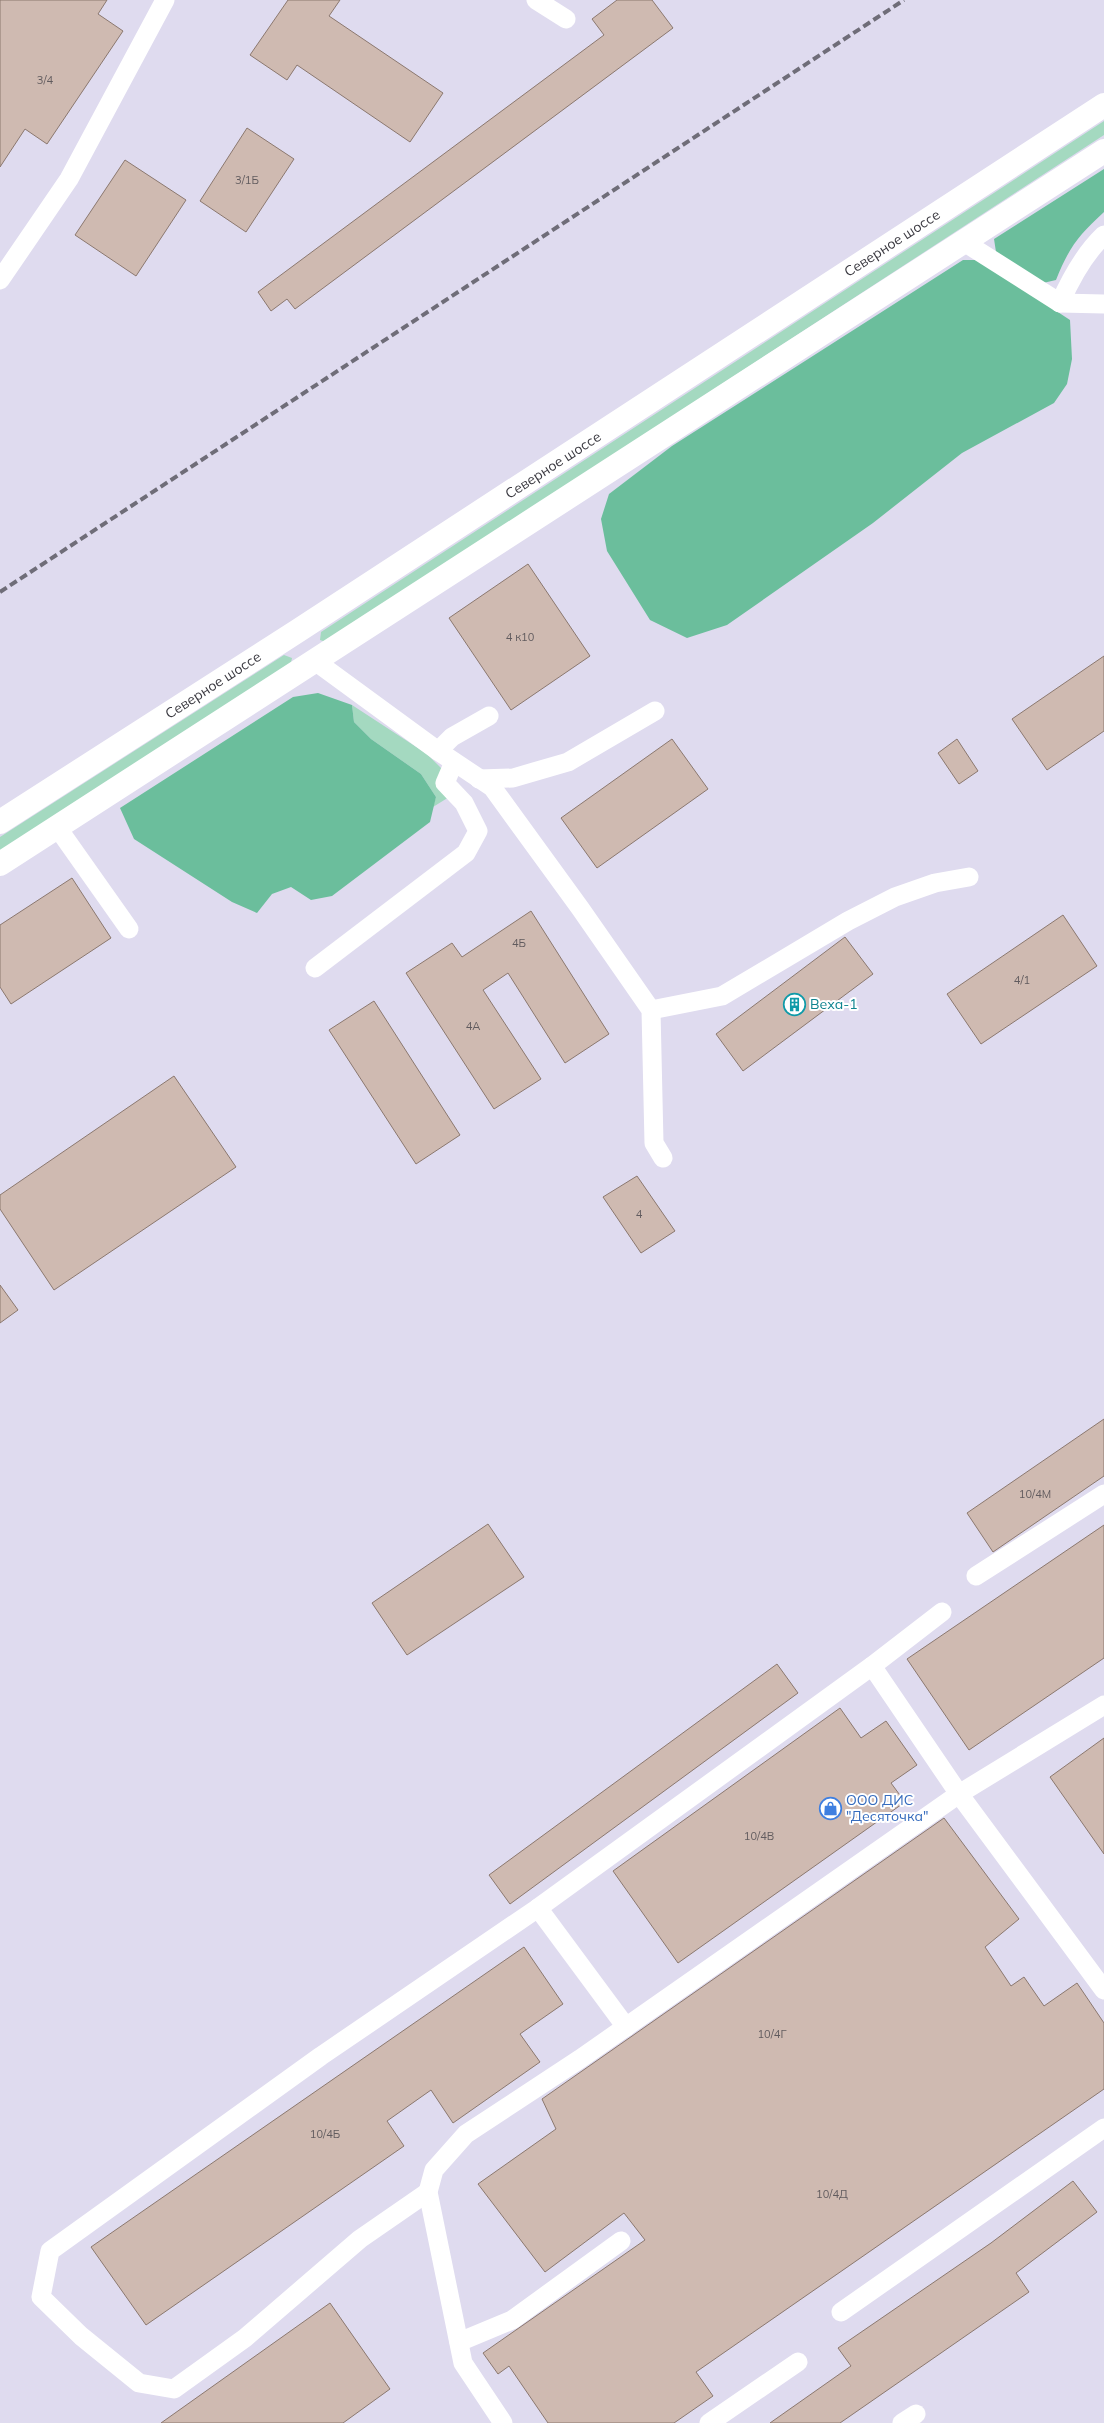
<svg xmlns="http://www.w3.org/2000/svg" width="1104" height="2423" font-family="Mulish,sans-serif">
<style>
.green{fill:#a4d9c0}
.forest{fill:#6bbe9c}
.building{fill:#cfbab1;stroke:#8b786f}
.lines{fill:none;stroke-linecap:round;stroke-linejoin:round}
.minor{stroke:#fff;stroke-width:19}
.major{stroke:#fff;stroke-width:24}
.rail{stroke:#6f6d78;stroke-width:4;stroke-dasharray:8 4;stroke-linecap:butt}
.labels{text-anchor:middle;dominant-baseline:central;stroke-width:4;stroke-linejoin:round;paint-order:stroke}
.number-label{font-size:11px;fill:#615b5e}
.street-label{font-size:14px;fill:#3c3b42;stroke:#fff}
.culture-label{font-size:14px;fill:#0d838f;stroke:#fff;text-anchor:start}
.shop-label{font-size:14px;fill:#366cbe;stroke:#fff;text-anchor:start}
</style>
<rect width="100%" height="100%" fill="#dfdbef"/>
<g class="green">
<polygon points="1104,121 1104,135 326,642 320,640 321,632"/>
<polygon points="284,655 292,658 291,663 0,852 0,837"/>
<polygon points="352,705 427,754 462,789 433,807 436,797 421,774 371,739 354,722"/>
</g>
<g class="forest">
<path d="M1104,169V212C1079,235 1069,247 1056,280L1043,283L996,252L994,239Z"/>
<polygon points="963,260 979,260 1070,320 1072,359 1067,384 1054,403 962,453 873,523 727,625 687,638 650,620 607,551 601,519 609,494 672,446"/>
<polygon points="318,693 352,705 354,722 371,739 421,774 436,797 430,822 332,896 311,900 291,887 272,894 257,913 232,902 134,839 120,808 293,697"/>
</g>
<g class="building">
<polygon points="0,0 107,0 98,14 123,31 47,144 25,129 0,167"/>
<polygon points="288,0 340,0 329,16 443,93 410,142 297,65 287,80 250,55"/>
<polygon points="617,0 652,0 673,28 295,309 287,299 271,311 258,292 604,35 592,19"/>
<polygon points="247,128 294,159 246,232 200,201"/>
<polygon points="125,160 186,200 136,276 75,235"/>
<polygon points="528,564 590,656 511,710 449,618"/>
<polygon points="1104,656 1104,731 1047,770 1012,719"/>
<polygon points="672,739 708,789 597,868 561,818"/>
<polygon points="957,739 978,771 959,784 938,753"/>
<polygon points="72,878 111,938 11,1004 0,987 0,925"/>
<polygon points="531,911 609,1034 565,1063 508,973 483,990 541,1079 494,1109 406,973 452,943 462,957"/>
<polygon points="1063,915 1097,966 981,1044 947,994"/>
<polygon points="845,937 873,974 743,1071 716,1034"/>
<polygon points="374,1001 460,1135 416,1164 329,1030"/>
<polygon points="174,1076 236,1167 54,1290 0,1209 0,1195"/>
<polygon points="637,1176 675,1231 641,1253 603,1197"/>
<polygon points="0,1285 18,1310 0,1323"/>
<polygon points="1104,1419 1104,1476 993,1552 967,1513"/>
<polygon points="488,1524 524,1577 407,1655 372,1603"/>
<polygon points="1104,1525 1104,1658 969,1750 907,1659"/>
<polygon points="777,1664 798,1693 510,1904 489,1875"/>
<polygon points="840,1708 861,1738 886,1721 917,1765 891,1783 905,1802 678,1963 613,1871"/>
<polygon points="1104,1738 1104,1854 1050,1777"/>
<polygon points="944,1818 1019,1919 985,1947 1011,1986 1024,1977 1044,2006 1077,1983 1104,2023 1104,2089 696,2372 713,2396 674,2423 548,2423 509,2366 498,2374 483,2353 645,2240 624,2213 545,2272 478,2184 556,2129 542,2099"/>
<polygon points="524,1947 563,2004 520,2034 540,2062 453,2123 431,2090 387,2121 404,2146 146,2325 91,2247"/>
<polygon points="1073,2181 1097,2212 1016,2273 1029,2292 840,2423 770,2423 851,2366 838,2348 991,2243"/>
<polygon points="330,2303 390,2389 343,2423 161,2423"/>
</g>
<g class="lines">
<g class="minor">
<polyline points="536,0 566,19"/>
<polyline points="964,242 1060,303 1104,304"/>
<polyline points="0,280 69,179 165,0"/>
<path d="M1060,303C1071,278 1084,254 1104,235"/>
<polyline points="315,661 438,751 492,787 580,908 651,1010 654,1143 663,1158"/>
<polyline points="438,751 452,737 489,716"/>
<polyline points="479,779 513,778 568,762 655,711"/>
<polyline points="57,827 129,929"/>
<polyline points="315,968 466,853 478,831 464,803 445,783 454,762"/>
<polyline points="651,1010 722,996 848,921 895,897 935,883 969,877"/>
<polyline points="976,1576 1104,1494"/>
<polyline points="872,1666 959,1794 1104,1990"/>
<polyline points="538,1908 626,2027"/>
<polyline points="428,2192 360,2239 245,2338 174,2389 139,2383 81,2336 41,2297 50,2251 321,2056 538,1908 872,1666 942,1612"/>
<polyline points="841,2312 1104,2128"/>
<polyline points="459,2342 512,2320 621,2241"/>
<polyline points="503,2423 463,2363 428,2192 434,2170 466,2134 580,2059 959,1794 1104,1705"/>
<polyline points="709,2423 798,2362"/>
<polyline points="902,2423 916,2414"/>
</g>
<g class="major">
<polyline points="0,822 296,632 1104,105"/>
<polyline points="0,864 1104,151"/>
</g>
<polyline class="rail" points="0,592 904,0"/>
</g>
<defs>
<symbol id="building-ring" viewBox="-11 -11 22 22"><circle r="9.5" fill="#fff" stroke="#0f9aa8" stroke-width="1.5"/><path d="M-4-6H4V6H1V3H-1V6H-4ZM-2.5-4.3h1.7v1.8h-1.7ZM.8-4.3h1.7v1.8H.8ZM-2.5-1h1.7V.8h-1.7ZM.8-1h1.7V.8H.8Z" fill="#0f9aa8"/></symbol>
<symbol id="shop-ring" viewBox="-11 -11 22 22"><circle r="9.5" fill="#fff" stroke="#3f7fe0" stroke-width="1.5"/><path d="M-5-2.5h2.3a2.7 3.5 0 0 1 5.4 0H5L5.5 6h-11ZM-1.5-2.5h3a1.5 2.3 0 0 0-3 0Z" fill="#3f7fe0"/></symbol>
</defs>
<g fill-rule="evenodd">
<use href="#building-ring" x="782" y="992" width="25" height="25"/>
<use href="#shop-ring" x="818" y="1796" width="25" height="25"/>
</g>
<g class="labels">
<g class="number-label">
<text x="45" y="80">3/4</text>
<text x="247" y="180">3/1Б</text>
<text x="520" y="637">4 к10</text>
<text x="519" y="943">4Б</text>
<text x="1022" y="980">4/1</text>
<text x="473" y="1026">4А</text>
<text x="639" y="1214">4</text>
<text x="1035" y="1494">10/4М</text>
<text x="759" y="1836">10/4В</text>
<text x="772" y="2034">10/4Г</text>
<text x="325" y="2134">10/4Б</text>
<text x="832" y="2194">10/4Д</text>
</g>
<g class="street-label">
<text transform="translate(892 243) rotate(-33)">Северное шоссе</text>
<text transform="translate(553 465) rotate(-33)">Северное шоссе</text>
<text transform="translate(213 685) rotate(-33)">Северное шоссе</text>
</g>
<g class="culture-label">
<text x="810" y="1004">Веха-1</text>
</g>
<g class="shop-label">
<text x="846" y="1800">ООО ДИС<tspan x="846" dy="16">"Десяточка"</tspan></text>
</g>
</g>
</svg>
